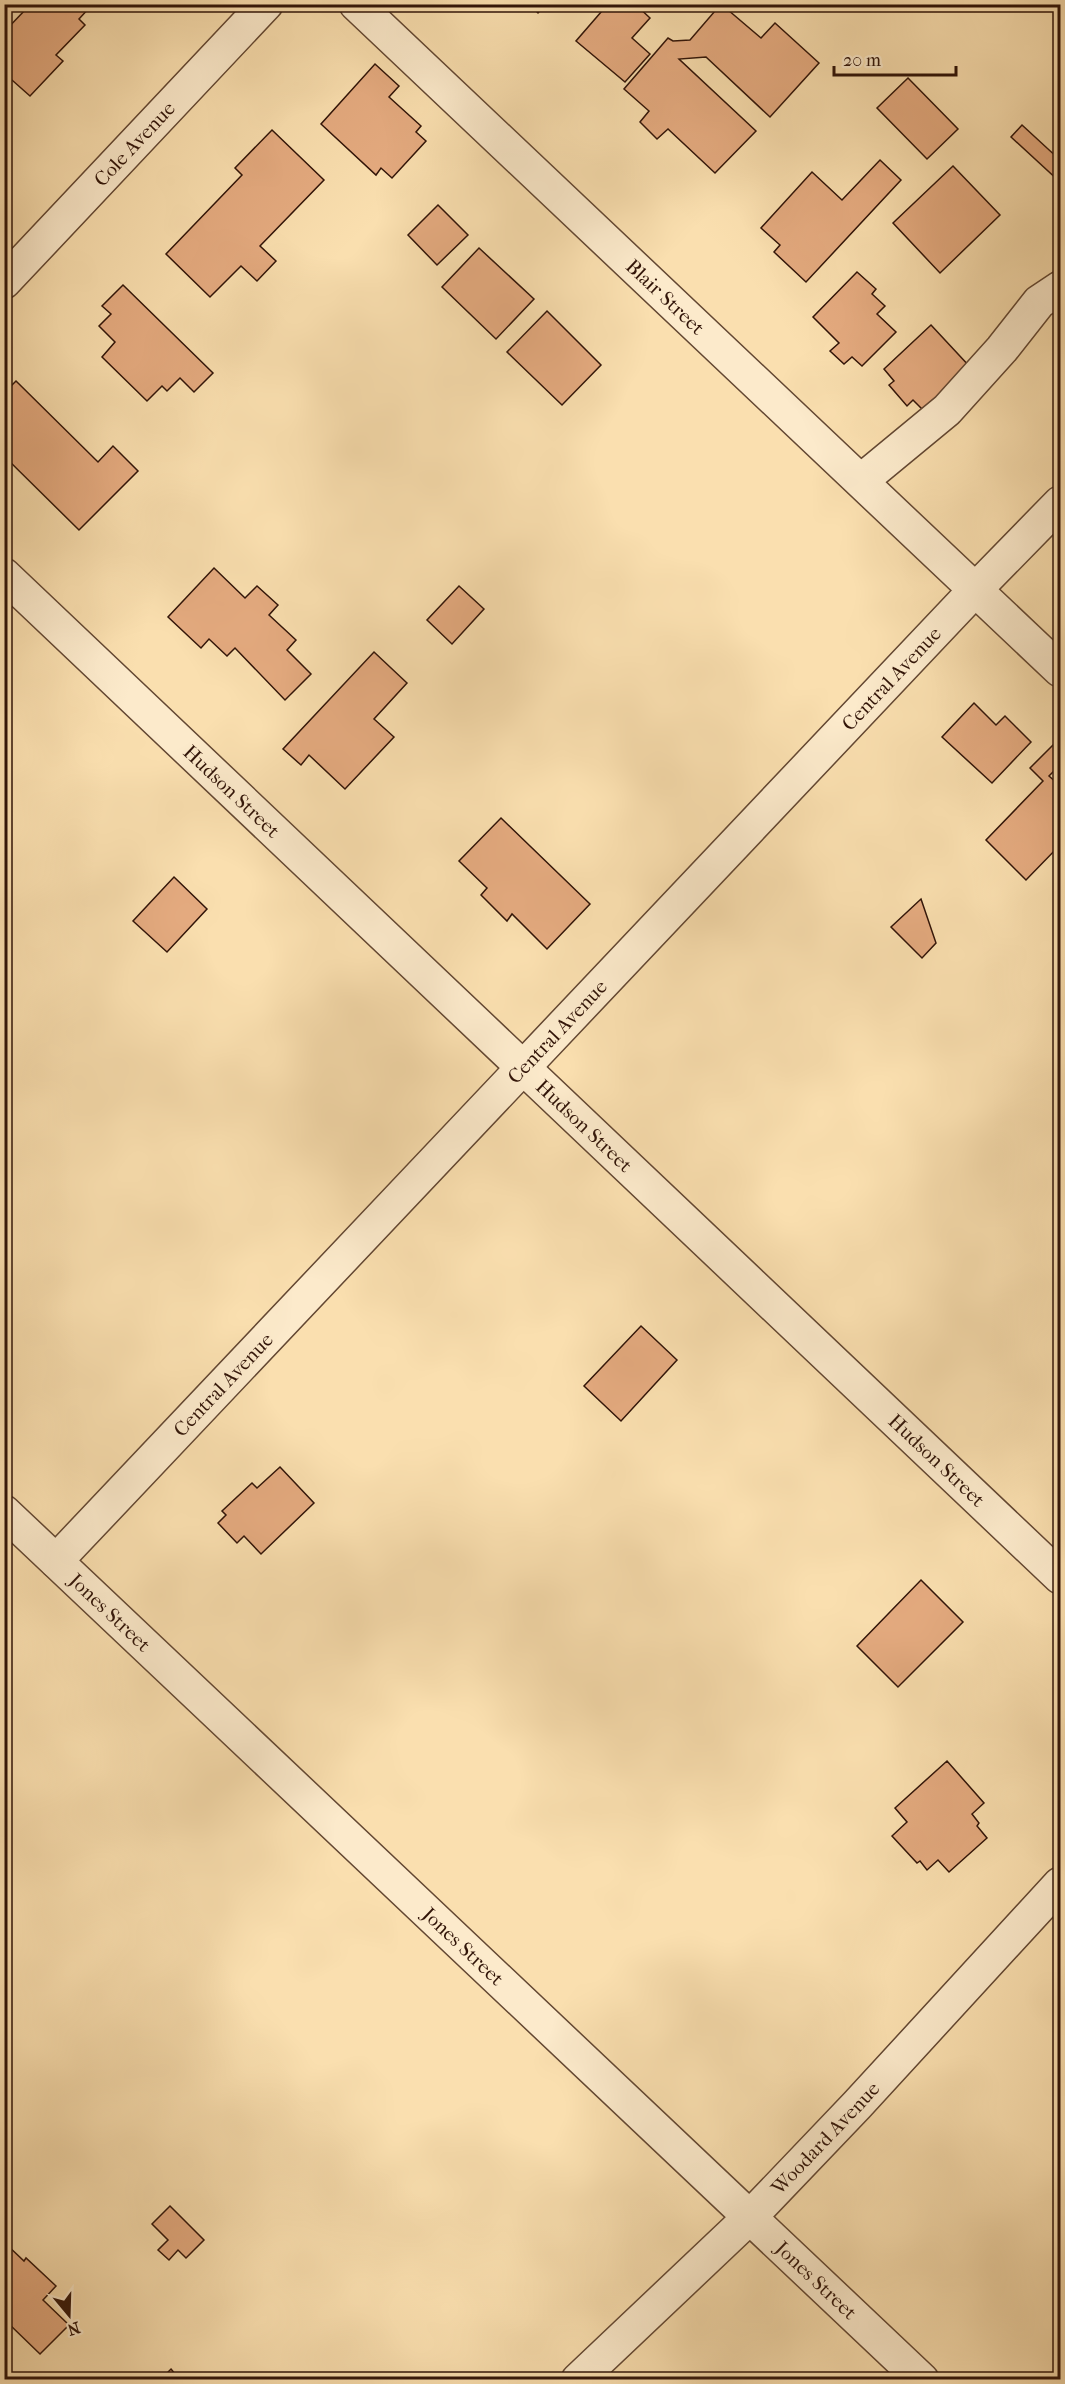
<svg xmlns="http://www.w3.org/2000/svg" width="1065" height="2384" font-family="'IM FELL French Canon',serif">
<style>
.building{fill:#e5ab80;stroke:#311408;stroke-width:1.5}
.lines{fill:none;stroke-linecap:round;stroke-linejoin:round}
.minor-casing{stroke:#634732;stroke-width:36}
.minor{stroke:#fceacb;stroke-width:33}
.labels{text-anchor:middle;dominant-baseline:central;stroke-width:4.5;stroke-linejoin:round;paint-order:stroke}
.street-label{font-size:20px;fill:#311408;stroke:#fceacb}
</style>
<rect width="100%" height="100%" fill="#fadfaf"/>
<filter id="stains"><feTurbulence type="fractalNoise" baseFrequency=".00333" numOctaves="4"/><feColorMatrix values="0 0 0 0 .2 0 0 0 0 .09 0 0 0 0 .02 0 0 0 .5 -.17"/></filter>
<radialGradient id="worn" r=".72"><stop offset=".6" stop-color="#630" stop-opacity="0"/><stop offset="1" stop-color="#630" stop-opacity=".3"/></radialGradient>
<g class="building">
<polygon points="18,4 91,6 79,19 85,25 56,55 63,61 30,96 4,73 4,32 25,10"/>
<polygon points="529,4 546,4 538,13"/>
<polygon points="608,4 635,4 650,18 632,38 650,54 625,82 576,41"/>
<polygon points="721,4 761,38 775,23 819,63 770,117 706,57 679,59 756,131 715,173 668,129 657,139 640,122 649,111 624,89 668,38 673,41 690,40"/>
<polygon points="375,64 399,86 389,97 421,126 416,132 426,141 392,178 381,168 376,175 321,124"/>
<polygon points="908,78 958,129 927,159 877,108"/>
<polygon points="1022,125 1060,160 1060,182 1011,137"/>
<polygon points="272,130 324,180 260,246 276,261 257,281 241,266 210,297 166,254 242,175 235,168"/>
<polygon points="880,160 901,180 806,282 774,252 780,245 761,228 812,172 842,200"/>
<polygon points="953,166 1000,215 940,273 893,223"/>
<polygon points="438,205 468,235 437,265 408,235"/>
<polygon points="479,248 534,299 496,339 442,287"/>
<polygon points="857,272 876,289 872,294 885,306 877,314 896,332 862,366 852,357 844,364 830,351 839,343 813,317"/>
<polygon points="123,285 213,373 194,392 180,378 167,391 162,386 147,401 102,357 115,342 99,326 111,314 102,306"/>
<polygon points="547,311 601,365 562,405 507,352"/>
<polygon points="931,325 971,368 924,411 913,400 907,406 889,385 894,381 884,369"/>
<polygon points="16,381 98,462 113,446 138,471 79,530 4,456 4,393"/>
<polygon points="214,568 245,598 257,586 278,605 269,615 296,640 287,650 311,674 285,700 235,648 227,656 209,639 201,648 168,617"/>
<polygon points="459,586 484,609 452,644 427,620"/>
<polygon points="374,652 407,683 374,719 394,737 345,789 309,755 301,765 283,749"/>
<polygon points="974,703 996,725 1005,716 1031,742 992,783 942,737"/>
<polygon points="1057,741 1060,744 1060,765 1049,776 1058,784 1060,782 1060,845 1026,880 986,840 1043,781 1030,768"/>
<polygon points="501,818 590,904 547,949 512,914 507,921 481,895 487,888 459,861"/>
<polygon points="174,877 207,909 167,952 133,921"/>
<polygon points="1060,881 1060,905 1054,900 1060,893 1055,887"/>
<polygon points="921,899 936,943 922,958 891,927"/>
<polygon points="641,1326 677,1360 621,1421 584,1386"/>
<polygon points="280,1467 314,1503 261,1554 244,1536 237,1543 218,1523 226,1515 222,1511 252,1483 257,1488"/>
<polygon points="921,1580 963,1622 898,1687 857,1646"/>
<polygon points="947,1761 984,1803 972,1814 979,1823 977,1826 987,1838 949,1872 938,1860 927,1870 920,1861 917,1863 892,1836 907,1822 895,1808"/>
<polygon points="170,2206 204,2240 186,2258 178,2250 169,2260 158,2250 168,2240 152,2224"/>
<polygon points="6,2244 24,2261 26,2258 56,2286 43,2300 69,2325 40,2354 10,2325 4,2330"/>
<polygon points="171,2369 180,2380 160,2380"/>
</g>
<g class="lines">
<defs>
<g id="minor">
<path id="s1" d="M356,4L1060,670"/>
<path id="s2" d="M4,282L266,4"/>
<polyline points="861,481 947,410 1002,349 1039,302 1060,288"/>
<path id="s3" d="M4,575L1060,1577"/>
<path id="s4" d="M4,1512L922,2380"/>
<path id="s5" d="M56,1561L975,590L1060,503"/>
<path id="s6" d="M578,2380L750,2217L857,2105L1060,1884"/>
</g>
</defs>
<use href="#minor" class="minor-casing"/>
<use href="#minor" class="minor"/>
</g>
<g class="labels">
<g class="street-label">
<text stroke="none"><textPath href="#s2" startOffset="190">Cole Avenue</textPath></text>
<text stroke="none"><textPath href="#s1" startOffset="426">Blair Street</textPath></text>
<text stroke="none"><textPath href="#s5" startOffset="1215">Central Avenue</textPath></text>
<text stroke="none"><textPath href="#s3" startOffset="314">Hudson Street</textPath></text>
<text stroke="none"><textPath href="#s5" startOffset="729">Central Avenue</textPath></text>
<text stroke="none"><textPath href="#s3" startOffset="800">Hudson Street</textPath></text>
<text stroke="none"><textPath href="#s5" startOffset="243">Central Avenue</textPath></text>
<text stroke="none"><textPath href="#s3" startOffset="1286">Hudson Street</textPath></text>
<text stroke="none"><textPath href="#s4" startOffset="146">Jones Street</textPath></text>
<text stroke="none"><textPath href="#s4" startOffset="632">Jones Street</textPath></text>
<text stroke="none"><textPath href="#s6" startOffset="346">Woodard Avenue</textPath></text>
<text stroke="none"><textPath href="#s4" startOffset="1118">Jones Street</textPath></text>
</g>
</g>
<rect width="1065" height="2384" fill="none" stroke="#fadfaf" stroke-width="24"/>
<rect x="6" y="6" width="1053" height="2372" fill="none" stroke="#311408" stroke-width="3"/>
<rect x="12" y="12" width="1041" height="2360" fill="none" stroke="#311408" stroke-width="1.5"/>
<g transform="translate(69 2315) rotate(161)" stroke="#fceacb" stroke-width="4.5" paint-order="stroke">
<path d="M0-4.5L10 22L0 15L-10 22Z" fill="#311408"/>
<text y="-9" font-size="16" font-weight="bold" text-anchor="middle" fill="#311408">N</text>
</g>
<path d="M834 66v9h122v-9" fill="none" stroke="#311408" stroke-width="3"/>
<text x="843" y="66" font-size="18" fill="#311408" stroke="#fceacb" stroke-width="4.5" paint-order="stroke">20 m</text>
<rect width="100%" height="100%" filter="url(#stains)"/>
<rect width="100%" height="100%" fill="url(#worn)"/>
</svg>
